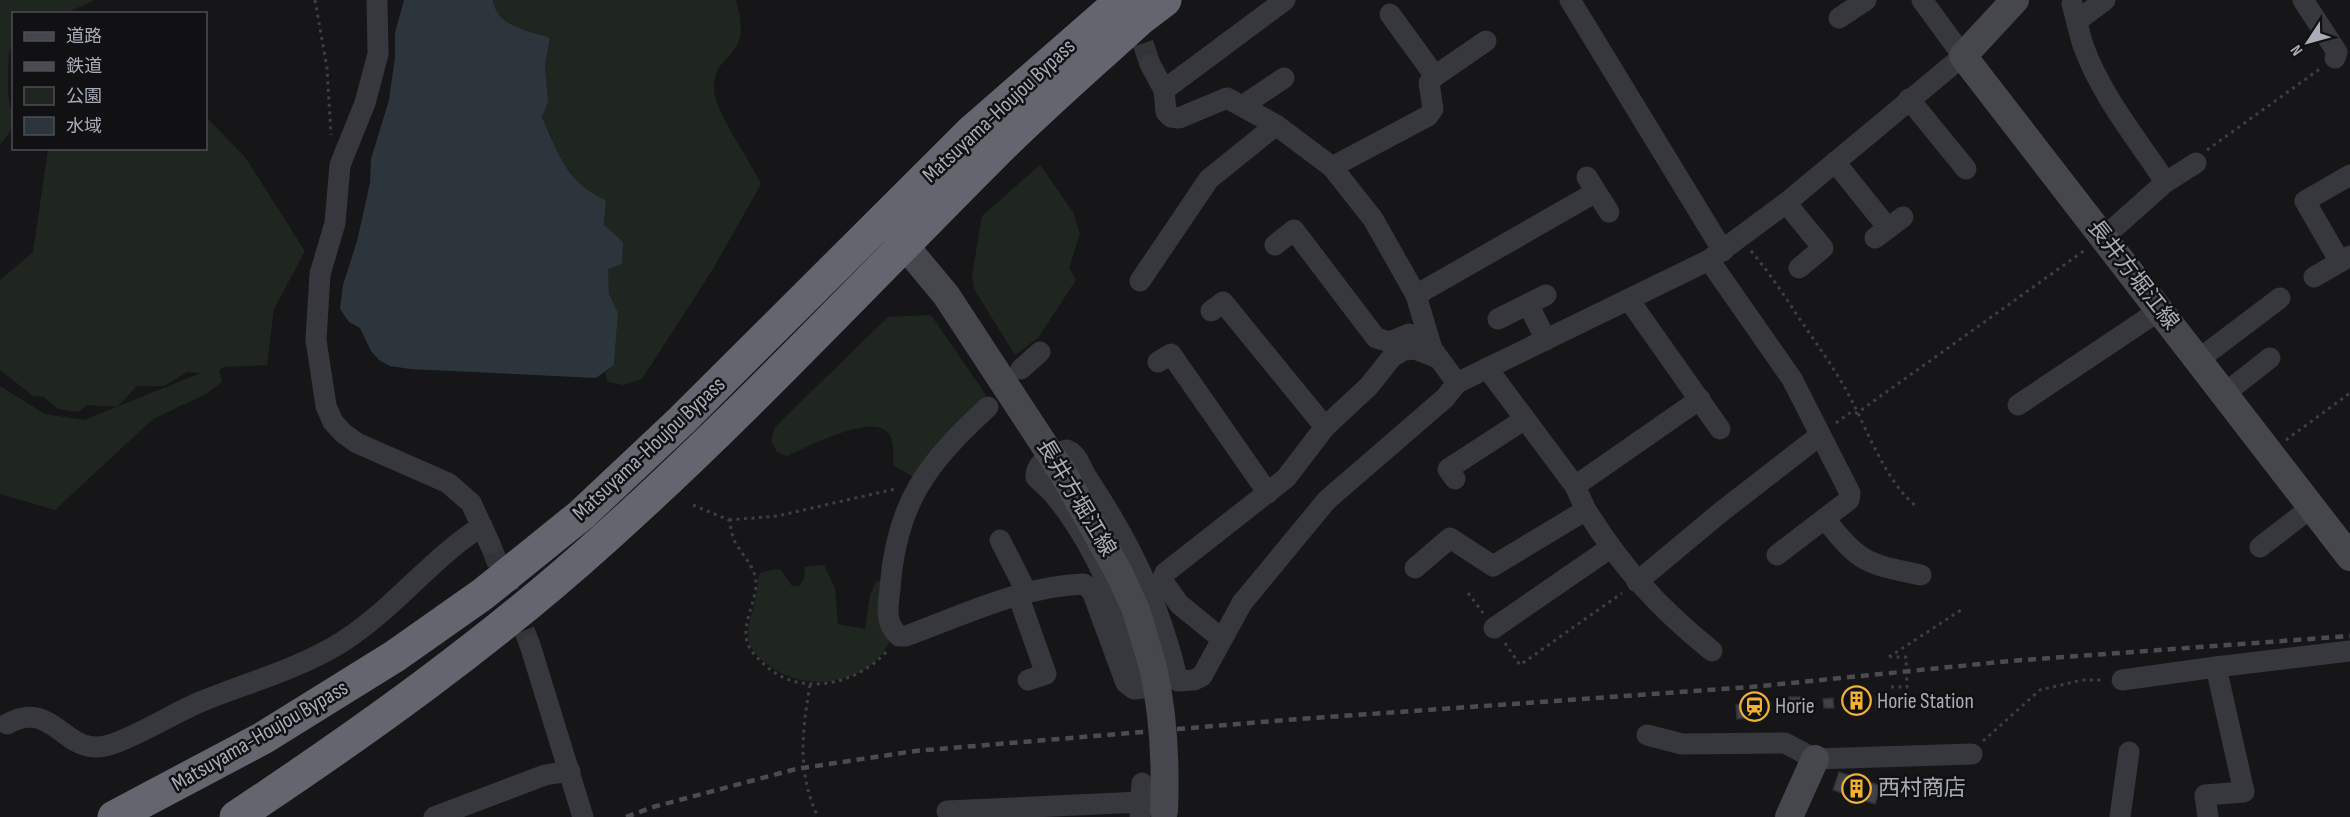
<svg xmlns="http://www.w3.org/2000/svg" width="2350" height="817" font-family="'Sofia Sans Condensed','Noto Sans JP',sans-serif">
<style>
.green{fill:#1e261f}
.water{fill:#2c353c}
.building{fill:#404145;stroke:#303034;stroke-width:1.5}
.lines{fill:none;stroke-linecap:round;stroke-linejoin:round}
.street-tunnel{stroke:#333438;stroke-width:21;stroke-dasharray:21 10;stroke-linecap:butt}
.path{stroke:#3d3f44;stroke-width:3;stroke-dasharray:3 4.5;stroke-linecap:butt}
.street{stroke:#37383d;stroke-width:21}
.secondary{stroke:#45474d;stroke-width:28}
.highway{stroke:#63666e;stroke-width:33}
.rail{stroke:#4a4c52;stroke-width:4.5;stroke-dasharray:8 6;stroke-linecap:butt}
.secondary-bridge{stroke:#45474d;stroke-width:28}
.labels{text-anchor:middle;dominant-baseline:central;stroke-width:5;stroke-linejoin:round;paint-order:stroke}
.street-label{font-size:22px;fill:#a8adb8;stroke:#111113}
.poi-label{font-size:22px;fill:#a8adb8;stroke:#111113;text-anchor:start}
</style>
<rect width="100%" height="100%" fill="#161618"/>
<g class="green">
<path d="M0,0H95L66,13L14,14L13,47L9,52C8,65 8,78 8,91C9,114 22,123 0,144Z"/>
<path d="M493,0H736C740,14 744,32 737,45C727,64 714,62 714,89C714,110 751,162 761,184L713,269L642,379L623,385L608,382L605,373L614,365L618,314L609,294L604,225L606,200C568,185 558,152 542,117L548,102L545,65L550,38C528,31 496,26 493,0Z"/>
<polygon points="206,117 245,157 305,251 274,309 267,365 225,367 219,370 222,382 206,394 153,419 55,510 0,494 0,386 45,414 84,420 201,373 187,372 164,386 137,386 117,407 87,405 78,412 58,409 44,397 33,396 0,370 0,280 33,252 48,149 206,148"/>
<polygon points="1040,165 1073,212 1080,234 1069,268 1076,280 1038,338 1015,355 974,289 972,276 982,216"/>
<path d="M931,315L986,395L915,478L893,465C893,455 895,441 888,433C872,413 807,447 787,456L777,452L771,441L775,427L888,317Z"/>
<path d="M824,565L835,588L838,624L865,629L870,595L876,582L882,580L889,643C868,686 800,694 766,663C759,658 751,650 749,642C746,626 753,612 756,597C761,573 752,572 780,569L792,586H799L804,579L805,567Z"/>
</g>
<path class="water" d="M404,0H493C496,26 528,31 550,38L545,65L548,102L542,117C558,153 568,185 606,200L604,225L623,242L622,264L608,269L609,294L618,313L614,365L596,378L410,369L390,366L379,360L371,351L360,328L349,322L340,309L343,285L357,241L370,183L371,159L389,100L395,57V33Z"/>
<g class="building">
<polygon points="1866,696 1867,704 1846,706 1846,698"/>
<polygon points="1789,697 1803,697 1804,711 1790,711"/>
<polygon points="1833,698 1834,708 1824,708 1823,699"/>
<polygon points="1876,698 1885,698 1886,707 1876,708"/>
<polygon points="1759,703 1760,717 1737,719 1736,705"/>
<polygon points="1839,772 1881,786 1875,804 1833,790"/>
</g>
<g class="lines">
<g class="street-tunnel">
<polyline points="1133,14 1150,64"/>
<polyline points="490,544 530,645"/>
</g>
<g class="path">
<polyline points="315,0 327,68 331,135"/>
<polyline points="2207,150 2321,68"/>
<path d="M1751,251C1769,272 1784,295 1799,318C1818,346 1838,373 1853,403C1870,437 1888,484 1917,507"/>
<polyline points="1836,423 1851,412 1857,413 2085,250"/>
<polyline points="2286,440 2350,393"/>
<path d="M693,505L729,520C731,528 732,536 735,542C744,558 757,568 756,587C754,605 741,627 748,645C752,653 759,660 766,666C801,698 859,684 888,650"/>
<polyline points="729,520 777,516 895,489"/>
<polyline points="1468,593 1483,613"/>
<polyline points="1505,643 1520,665 1622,593"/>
<polyline points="1889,657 1961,610"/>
<path d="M810,685C802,732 797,773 818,817"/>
<polyline points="1891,687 1907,687 1906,657 1891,657"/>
<polyline points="1983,741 2040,690 2082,680 2102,680"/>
</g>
<g class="street">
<polyline points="377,0 378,54 365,103 340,165 335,223 320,274 316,340 326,406 333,422 343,433 357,443 448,483 471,503 490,544"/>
<polyline points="1570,0 1723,251"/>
<polyline points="2303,0 2337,52 2335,58"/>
<path d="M2072,4C2076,18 2079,32 2083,45C2100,93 2134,135 2162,177L2163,184L2159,188L2104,237"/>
<polyline points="1390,14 1435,76"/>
<polyline points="1839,18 1866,0"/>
<polyline points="2077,21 2105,0"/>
<polyline points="1150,64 1164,90 1166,112 1171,117 1179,118 1227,98 1276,125 1332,167 1373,219 1416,295 1432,349 1457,383"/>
<polyline points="1164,90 1285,0"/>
<polyline points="1909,99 1966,169"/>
<polyline points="1242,106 1284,78"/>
<polyline points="1835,162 1888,228"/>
<polyline points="1332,167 1428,116 1433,109 1429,83 1435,76 1486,41"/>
<polyline points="1587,177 1609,212"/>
<polyline points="2163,184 2196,163"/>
<polyline points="1786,203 1823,248 1799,268"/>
<polyline points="1875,238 1903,217"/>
<polyline points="1275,245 1294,230 1376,338 1390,342 1409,334 1429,340"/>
<polyline points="1709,260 1792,379 1850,493 1849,500 1777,555"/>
<polyline points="2340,262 2305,201 2350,175"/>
<polyline points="2314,277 2350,256"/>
<polyline points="1140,281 1209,179 1276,125"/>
<polyline points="1416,295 1596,192"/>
<polyline points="1629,300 1720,429"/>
<polyline points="1528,304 1546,340"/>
<polyline points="1211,311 1223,302 1325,427"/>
<polyline points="1498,319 1546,295"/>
<polyline points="2198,360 2280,298"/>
<polyline points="1158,362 1171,354 1268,493"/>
<polyline points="1487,368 1575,486 1700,399"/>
<polyline points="1021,369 1040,352"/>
<polyline points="2224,394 2270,358"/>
<polyline points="2018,405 2160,310"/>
<path d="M988,407C927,463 896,503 890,589C888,606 884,623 899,636H906C963,615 1023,586 1084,584L1092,591L1126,683L1134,689L1143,688C1125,621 1100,551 1055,496C1050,489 1042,484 1036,477C1036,461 1054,453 1067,450C1080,456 1080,468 1088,479C1131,544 1160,604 1178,681L1194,680L1202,676L1242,603L1327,500L1445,398L1457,383L1709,260L1786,203L1963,56L1922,0"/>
<polyline points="1455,479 1448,469 1525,419"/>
<path d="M1586,510C1623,569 1658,607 1712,651"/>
<path d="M1825,519C1861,564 1865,563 1921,575"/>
<polyline points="1000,540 1027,593"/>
<polyline points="2260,547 2312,507"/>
<polyline points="1415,568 1450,538 1493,566 1586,510 1575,486"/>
<polyline points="1637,582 1721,512 1819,436"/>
<polyline points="1018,595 1046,674 1028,680"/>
<polyline points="1494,628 1610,548"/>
<polyline points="1222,639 1179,604 1162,580 1165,573 1286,478 1325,427 1369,386 1392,357 1404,350 1415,349 1438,358"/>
<polyline points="530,645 583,817"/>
<polyline points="2122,680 2216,667"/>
<path d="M7,724C55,697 64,759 109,745C136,737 172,714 200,702C246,683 299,669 342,642C394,609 430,559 482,526"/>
<polyline points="1647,735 1682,744 1785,743 1815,759 1972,754"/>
<polyline points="947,811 1141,802"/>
<polyline points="434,817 545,775 570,771"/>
<polyline points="1140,817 1142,783"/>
<polyline points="2120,817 2129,752"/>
<polyline points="2208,817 2205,795 2244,792 2216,667 2350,651"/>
</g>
<g class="secondary">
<polyline points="2015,0 1963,56 2350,557"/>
<polyline points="891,229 946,295 1064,475 1119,573 1136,610 1153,667"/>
<polyline points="1789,817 1815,759"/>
</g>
<g class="highway">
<polyline points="114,817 263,738 395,656 483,594 581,515 681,421 971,132 1122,0"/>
<path d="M236,817C364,732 490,642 604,539C740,417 864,284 993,155C1040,108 1091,64 1140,19L1165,0"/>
</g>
<polyline class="rail" points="626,817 653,807 796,769 915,751 1286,720 1751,687 2010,661 2350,636"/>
<path class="secondary-bridge" d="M1153,667C1164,716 1166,762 1164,811"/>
</g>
<defs>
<symbol id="building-ring" viewBox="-11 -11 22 22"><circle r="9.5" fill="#111113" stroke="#f2b134" stroke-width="1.5"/><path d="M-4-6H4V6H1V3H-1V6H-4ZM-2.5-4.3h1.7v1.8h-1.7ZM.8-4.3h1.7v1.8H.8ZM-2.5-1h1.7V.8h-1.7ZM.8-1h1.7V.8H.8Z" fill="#f2b134"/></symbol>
<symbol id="station-ring" viewBox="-11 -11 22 22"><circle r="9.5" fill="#111113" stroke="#f2b134" stroke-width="1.5"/><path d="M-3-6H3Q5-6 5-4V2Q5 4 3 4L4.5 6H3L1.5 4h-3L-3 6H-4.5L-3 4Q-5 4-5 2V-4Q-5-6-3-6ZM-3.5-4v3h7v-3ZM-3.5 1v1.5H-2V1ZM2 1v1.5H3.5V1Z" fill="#f2b134"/></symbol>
</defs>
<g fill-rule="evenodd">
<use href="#building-ring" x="1840" y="684" width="33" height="33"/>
<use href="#station-ring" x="1738" y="690" width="33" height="33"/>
<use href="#building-ring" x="1840" y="772" width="33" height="33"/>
</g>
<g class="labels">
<g class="street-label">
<text transform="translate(999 111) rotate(-43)">Matsuyama-Houjou Bypass</text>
<text transform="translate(2133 275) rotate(52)">長井方堀江線</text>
<text transform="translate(649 449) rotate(-43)">Matsuyama-Houjou Bypass</text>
<text transform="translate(1076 498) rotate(59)">長井方堀江線</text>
<text transform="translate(260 736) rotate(-30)">Matsuyama-Houjou Bypass</text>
</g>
<g class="poi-label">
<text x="1877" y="701">Horie Station</text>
<text x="1775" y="706">Horie</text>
<text x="1878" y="788">西村商店</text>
</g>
</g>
<rect x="12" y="12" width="195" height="138" fill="#111113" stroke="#4d4f55" stroke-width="1.5"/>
<rect x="24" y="32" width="30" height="9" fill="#45474d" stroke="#4d4f55" stroke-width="1.5"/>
<text x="66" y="42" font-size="18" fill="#a8adb8">道路</text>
<rect x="24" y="62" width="30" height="9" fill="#4a4c52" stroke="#4d4f55" stroke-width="1.5"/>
<text x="66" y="72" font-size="18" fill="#a8adb8">鉄道</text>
<rect x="24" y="87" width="30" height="18" fill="#1e261f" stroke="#4d4f55" stroke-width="1.5"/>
<text x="66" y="102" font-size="18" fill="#a8adb8">公園</text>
<rect x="24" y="117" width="30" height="18" fill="#2c353c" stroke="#4d4f55" stroke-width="1.5"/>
<text x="66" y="132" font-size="18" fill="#a8adb8">水域</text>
<g transform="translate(2308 42) rotate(234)" stroke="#111113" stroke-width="4.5" paint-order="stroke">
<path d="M0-4.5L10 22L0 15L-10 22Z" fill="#a8adb8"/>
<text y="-9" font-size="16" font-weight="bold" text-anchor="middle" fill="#a8adb8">N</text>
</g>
</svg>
